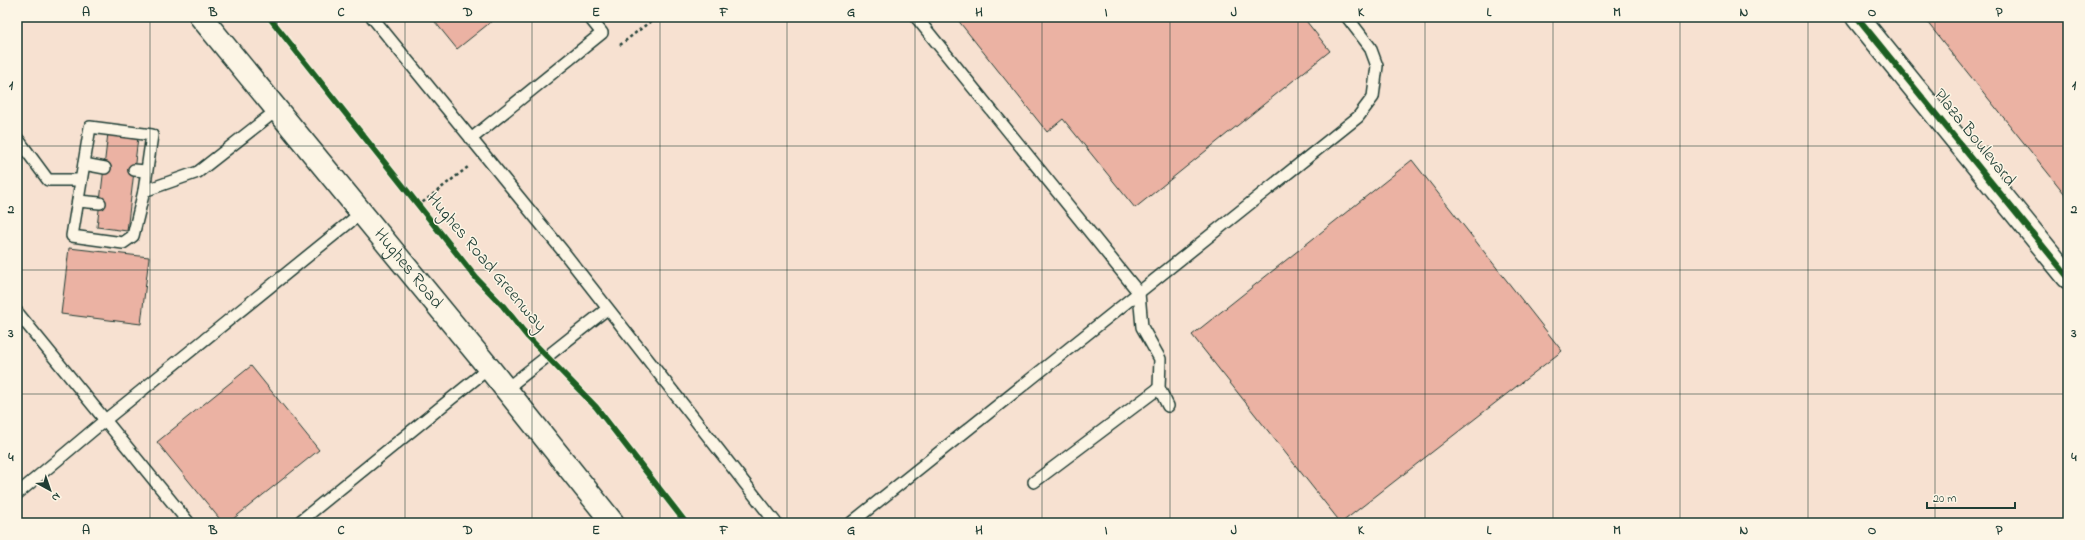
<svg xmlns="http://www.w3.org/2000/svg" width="2085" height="540" font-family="'Indie Flower',sans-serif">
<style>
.built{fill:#f7e1d1}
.building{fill:#ebb2a3;stroke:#1f3d34}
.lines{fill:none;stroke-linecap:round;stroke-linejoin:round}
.lane-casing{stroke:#1f3d34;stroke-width:14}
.street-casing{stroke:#1f3d34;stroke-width:25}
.secondary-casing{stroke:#1f3d34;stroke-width:25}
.path{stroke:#1f3d34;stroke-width:2.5;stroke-dasharray:3 3;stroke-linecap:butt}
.lane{stroke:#fcf5e5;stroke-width:11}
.street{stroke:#fcf5e5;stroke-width:22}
.secondary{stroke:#fcf5e5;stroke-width:22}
.cycleway-casing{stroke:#fcf5e5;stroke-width:8}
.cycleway{stroke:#1b5e20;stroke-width:6}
.grid{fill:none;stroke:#1f3d34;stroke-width:1;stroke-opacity:0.55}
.labels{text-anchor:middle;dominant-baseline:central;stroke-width:3;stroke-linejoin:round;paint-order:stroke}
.street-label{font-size:18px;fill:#1f3d34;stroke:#fcf5e5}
.neatline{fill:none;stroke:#1f3d34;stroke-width:1.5}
.grid-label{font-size:13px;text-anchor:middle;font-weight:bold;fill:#1f3d34}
</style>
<rect width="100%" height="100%" fill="#fcf5e5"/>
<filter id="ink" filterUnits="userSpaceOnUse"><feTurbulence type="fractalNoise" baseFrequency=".025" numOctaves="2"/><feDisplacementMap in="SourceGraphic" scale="8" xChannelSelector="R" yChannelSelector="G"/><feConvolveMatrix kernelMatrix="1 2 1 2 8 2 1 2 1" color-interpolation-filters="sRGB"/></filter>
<g filter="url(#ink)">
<rect class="built" x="17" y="17" width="2051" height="506"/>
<g class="building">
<polygon points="431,17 497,17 457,49"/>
<polygon points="960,17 1303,17 1330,51 1135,208 1063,119 1047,132 957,19"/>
<polygon points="1923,17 2068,17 2068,198"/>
<polygon points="108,133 138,137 127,231 97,227"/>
<polygon points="1412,160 1562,351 1341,523 1192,335"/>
<polygon points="69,248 149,257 141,324 61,314"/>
<polygon points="251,366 319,450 228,523 223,523 157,442"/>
</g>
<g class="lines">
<defs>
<g id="lane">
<polyline points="372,17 562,250 776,523"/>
<polyline points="916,17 1139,293 1142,327 1160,359 1159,388 1168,406"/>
<polygon points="90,127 152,135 144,191 133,236 123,243 72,236"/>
<polyline points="17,138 48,180 81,180"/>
<polyline points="471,139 602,33 589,17"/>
<polyline points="84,164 105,168"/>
<polyline points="134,170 146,171"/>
<polyline points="144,191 198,172 277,110"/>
<polyline points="78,201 100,203"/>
<polyline points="17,312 189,523"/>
<polyline points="506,389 607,309"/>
<polyline points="1034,482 1159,388"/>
<polyline points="17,494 104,421 361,213"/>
<polyline points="298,523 489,368"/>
<polyline points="851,523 1358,117 1373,97 1377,66 1370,47 1347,17"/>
</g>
<polyline id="street" points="1857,17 2068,277"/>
<g id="secondary">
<path id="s1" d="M201,17L489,368L613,523"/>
</g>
</defs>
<use href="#lane" class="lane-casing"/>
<use href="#street" class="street-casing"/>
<use href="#secondary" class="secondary-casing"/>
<g class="path">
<polyline points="620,45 656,17"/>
<polyline points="418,206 468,167"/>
</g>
<use href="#lane" class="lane"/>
<use href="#street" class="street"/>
<use href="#secondary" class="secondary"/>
<defs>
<g id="cycleway">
<polyline points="269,17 477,279 503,306 528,337 596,407 686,523"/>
<polyline points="1857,17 2068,277"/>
</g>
</defs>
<use href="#cycleway" class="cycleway-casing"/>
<use href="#cycleway" class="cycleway"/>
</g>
</g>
<path class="grid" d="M150,17V523M277,17V523M405,17V523M532,17V523M660,17V523M787,17V523M915,17V523M1042,17V523M1170,17V523M1298,17V523M1425,17V523M1553,17V523M1680,17V523M1808,17V523M1935,17V523M17,146H2068M17,270H2068M17,394H2068"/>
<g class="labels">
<g class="street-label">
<text transform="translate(1974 138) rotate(51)">Plaza Boulevard</text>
<text transform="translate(486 263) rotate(50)">Hughes Road Greenway</text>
<text stroke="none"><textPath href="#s1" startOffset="326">Hughes Road</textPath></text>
</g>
</g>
<rect width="2085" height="540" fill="none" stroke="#fcf5e5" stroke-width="44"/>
<g transform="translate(50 490) rotate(140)" stroke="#fcf5e5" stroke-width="3" paint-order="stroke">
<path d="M0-3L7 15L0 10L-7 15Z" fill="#1f3d34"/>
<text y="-6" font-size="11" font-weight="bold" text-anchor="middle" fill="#1f3d34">N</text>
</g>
<path d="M1927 502v6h88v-6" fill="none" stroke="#1f3d34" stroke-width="2"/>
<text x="1933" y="502" font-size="12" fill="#1f3d34" stroke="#fcf5e5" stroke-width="3" paint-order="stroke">20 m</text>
<rect x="22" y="22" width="2041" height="496" class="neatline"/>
<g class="grid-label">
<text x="86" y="16">A</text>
<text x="213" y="16">B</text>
<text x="341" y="16">C</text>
<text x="468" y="16">D</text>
<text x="596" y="16">E</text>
<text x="724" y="16">F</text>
<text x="851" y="16">G</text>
<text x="979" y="16">H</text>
<text x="1106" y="16">I</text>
<text x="1234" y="16">J</text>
<text x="1361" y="16">K</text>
<text x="1489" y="16">L</text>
<text x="1617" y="16">M</text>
<text x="1744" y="16">N</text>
<text x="1872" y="16">O</text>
<text x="1999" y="16">P</text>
<text x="11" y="89">1</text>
<text x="2074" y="89">1</text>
<text x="11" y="213">2</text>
<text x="2074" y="213">2</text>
<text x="11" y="337">3</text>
<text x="2074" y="337">3</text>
<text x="11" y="461">4</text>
<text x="2074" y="461">4</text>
<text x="86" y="534">A</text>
<text x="213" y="534">B</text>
<text x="341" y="534">C</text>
<text x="468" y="534">D</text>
<text x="596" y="534">E</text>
<text x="724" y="534">F</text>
<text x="851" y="534">G</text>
<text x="979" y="534">H</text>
<text x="1106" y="534">I</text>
<text x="1234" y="534">J</text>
<text x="1361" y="534">K</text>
<text x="1489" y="534">L</text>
<text x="1617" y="534">M</text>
<text x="1744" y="534">N</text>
<text x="1872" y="534">O</text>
<text x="1999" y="534">P</text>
</g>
</svg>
